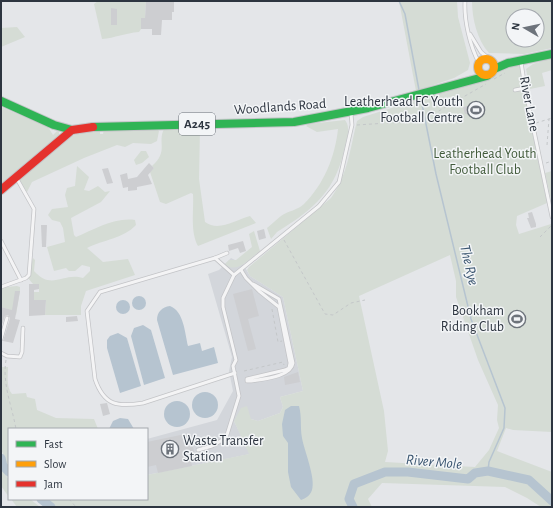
<svg xmlns="http://www.w3.org/2000/svg" width="553" height="508" font-family="'Alegreya Sans',sans-serif">
<style>
.built{fill:#d3d6db}
.green{fill:#d5dcd5;fill-rule:evenodd}
.water{fill:#b6c4d0}
.lines{fill:none;stroke-linecap:round;stroke-linejoin:round}
.stream{stroke:#b6c4d0;stroke-width:1.5}
.river{stroke:#b6c4d0;stroke-width:9}
.building{fill:#cdced1}
.lane-casing{stroke:#c3c4c7;stroke-width:4.5}
.fast-casing{stroke:#c3c4c7;stroke-width:10}
.slow-casing{stroke:#c3c4c7;stroke-width:10}
.jam-casing{stroke:#c3c4c7;stroke-width:10}
.path{stroke:#c4c7c9;stroke-width:1;stroke-dasharray:3 3;stroke-linecap:butt}
.lane{stroke:#f4f4f5;stroke-width:3}
.fast{stroke:#30b455;stroke-width:8}
.slow{stroke:#ff9f0a;stroke-width:8}
.jam{stroke:#e5322d;stroke-width:8}
.labels{text-anchor:middle;dominant-baseline:central;stroke-width:3;stroke-linejoin:round;paint-order:stroke}
.shield{fill:#f3f5f7;stroke:#686f77;stroke-width:1}
.shield-label{font-size:13px;font-weight:bold;fill:#2d3540}
.poi-label{font-size:14px;fill:#2d3540;stroke:#f3f5f7;text-anchor:end}
.street-label{font-size:14px;fill:#2d3540;stroke:#f3f5f7}
.park-label{font-size:14px;fill:#425b3b;stroke:#f3f5f7}
.water-label{font-size:15px;font-style:italic;fill:#3a5570;stroke:#f3f5f7}
</style>
<rect width="100%" height="100%" fill="#e4e6e9"/>
<polygon class="built" points="231,258 243,264 250,276 283,297 303,391 280,397 283,407 280,413 258,421 251,419 234,421 250,454 147,475 147,439 217,420 233,391 229,371 232,357 208,274 219,270"/>
<g class="green">
<path d="M98,1H146L145,18H141V29L139,32C125,33 115,38 102,39L94,4Z"/>
<polygon points="399,1 457,1 458,17 470,63 468,70 454,78 416,91"/>
<path d="M472,1H552V48L524,54L489,53C477,40 472,18 472,1ZM513,16H537V40H513Z"/>
<polygon points="17,27 25,37 1,47 1,28"/>
<polygon points="552,58 552,70 542,73 545,86 530,89 526,69 533,64"/>
<path d="M519,65C525,74 520,82 522,91H524L547,203L517,216L516,225L519,234L551,224L552,229V432L513,430L506,428L497,451L552,472V507H541L527,498L505,487L382,483L368,499L372,507H55L45,499H147V475L249,454L234,421L241,408L247,406L251,419L258,421L280,413L283,407L280,397L303,391L283,297L250,276L247,270L249,267L331,198C348,174 350,149 357,121L363,117L490,77L501,66ZM450,255L456,281V297L478,360L498,405L497,420L499,428L489,450L475,467L385,462L388,451L384,411L359,296Z"/>
<polygon points="1,107 48,127 53,135 57,131 59,132 59,136 1,185"/>
<path d="M345,120C351,128 347,137 345,146C336,191 314,209 277,232L271,239L267,228C272,224 276,220 281,216C288,211 298,210 304,204C324,184 335,157 338,129L317,132L306,126L309,124Z"/>
<polygon points="104,129 157,129 159,131 157,141 151,144 133,143 125,147 117,145 84,158 32,182 27,192 20,182 20,178 72,136 83,132 100,130 100,134 103,134"/>
<path d="M164,129H200L199,179L205,222C219,232 235,220 250,216L256,223L198,246C190,231 194,211 193,194L191,193L166,204L160,202L150,172L154,168L152,166C169,151 157,143 164,129Z"/>
<polygon points="141,151 146,151 149,157 142,163 136,165 134,160"/>
<path d="M77,166L89,177L84,190L89,191L98,186L105,192L110,191L101,202L71,218L74,235L76,237C93,230 115,217 135,220L136,225C124,238 103,240 87,248L103,262L128,259L135,275L86,291L81,306V315H45L46,300H34V292H39V284H33L28,278L33,258L35,260L34,271C52,291 63,272 83,278L90,271V267L82,265L75,271H69L66,268L54,271L47,247L65,242L63,228L60,222L52,220L48,215L52,209L68,207L65,195L67,188L75,186Z"/>
<polygon points="552,171 552,205 545,173"/>
<path d="M254,231L260,251C250,258 237,275 225,264L229,260H236L252,247L249,234Z"/>
<polygon points="17,286 20,287 20,291 16,315 11,310 1,307 1,289 6,287"/>
<path d="M1,362L2,367H8C8,376 6,387 12,394L26,393L27,397L35,399L37,410L56,418L94,419L98,429H9V469L1,449Z"/>
<polygon points="1,467 9,480 9,497 1,486"/>
<polygon points="11,499 30,499 40,507 17,507"/>
</g>
<g class="water">
<circle cx="139" cy="303" r="7"/>
<circle cx="123" cy="307" r="7"/>
<path d="M170,306C184,311 185,334 188,346L200,343L202,351L214,347L218,363L173,375L157,320C157,312 162,307 170,306Z"/>
<polygon points="143,325 151,330 165,378 144,385 131,336 134,328"/>
<polygon points="118,333 127,338 141,386 120,393 107,348 107,340 110,336"/>
<circle cx="205" cy="405" r="13"/>
<circle cx="177" cy="414" r="13"/>
<path d="M291,406H299C302,417 300,427 302,438C304,450 316,478 312,490C310,496 306,498 301,500L291,487L288,472V443L283,436L282,424L285,410Z"/>
<polygon points="120,418 128,419 134,429 109,429 113,421"/>
</g>
<g class="lines">
<g class="stream">
<polyline points="399,1 405,14 419,90"/>
<polyline points="422,104 436,174 471,319 505,408 504,428 489,462 488,471"/>
</g>
<g class="river">
<polyline points="1,458 3,466 9,472"/>
<polyline points="41,499 51,507"/>
<polyline points="353,507 349,499 354,484 385,472 408,472 468,479 475,473 488,471 529,480 552,501"/>
</g>
</g>
<g class="building">
<polygon points="146,1 174,1 174,12 172,12 172,20 162,20 161,35 152,35 152,29 141,29 141,18 145,18"/>
<polygon points="111,8 117,9 117,25 111,25"/>
<polygon points="482,103 484,110 465,114 463,107"/>
<polygon points="149,163 154,168 148,175 152,184 137,187 137,190 128,191 128,187 123,188 120,175 127,173 128,179 137,177"/>
<polygon points="108,168 113,183 107,184 102,169"/>
<polygon points="532,212 536,224 536,227 531,228 527,218 529,218 528,213"/>
<polygon points="41,225 47,225 46,247 42,247"/>
<polygon points="264,229 266,238 259,240 257,231"/>
<polygon points="243,241 246,251 240,253 238,248 229,251 228,245"/>
<polygon points="29,284 39,284 39,289 34,290 34,300 46,300 45,315 29,316"/>
<polygon points="252,289 259,316 248,319 256,349 248,351 233,294"/>
<polygon points="15,291 20,291 15,319 20,320 13,343 3,341 10,318 8,315 5,316 1,328 1,307 12,310"/>
<polygon points="77,316 78,321 66,322 66,317"/>
<polygon points="298,372 300,382 285,385 284,377"/>
<polygon points="107,403 110,414 103,416 100,404"/>
<polygon points="190,433 195,456 190,457 192,466 158,473 156,465 147,467 147,442"/>
</g>
<g class="lines">
<defs>
<g id="lane">
<path d="M465,1C464,21 470,46 479,63"/>
<polyline points="470,34 481,52 488,58"/>
<polyline points="521,62 525,88 552,217"/>
<polyline points="515,90 525,88"/>
<polyline points="1,241 21,280"/>
<polyline points="215,258 227,253"/>
<path d="M241,270L246,278L259,291L279,307L290,363L289,368L285,370L247,379V381H251C263,379 291,377 293,363L279,299L253,284"/>
<path d="M234,275L215,258L100,292L87,311L95,379C104,406 118,407 143,403L235,373"/>
<polyline points="1,287 26,278 29,275 34,209 17,179"/>
<polyline points="1,339 7,318"/>
<polyline points="1,353 7,356 20,357 22,352 23,328"/>
<polyline points="198,450 212,446 226,438 239,396 233,366 236,360 223,307 223,298 234,275 319,206 339,182 352,125 351,113"/>
</g>
<g id="fast">
<polyline points="494,69 508,63 552,54"/>
<polyline points="1,101 54,125 72,130"/>
<polyline points="93,127 294,122 368,108 487,76"/>
</g>
<circle id="slow" cx="486" cy="67" r="8"/>
<polyline id="jam" points="1,190 72,130 93,127"/>
</defs>
<use href="#lane" class="lane-casing"/>
<use href="#fast" class="fast-casing"/>
<use href="#slow" class="slow-casing"/>
<use href="#jam" class="jam-casing"/>
<g class="path">
<polyline points="494,79 505,73"/>
<polyline points="536,123 552,118"/>
<polyline points="357,125 417,121 430,116 486,84"/>
<polyline points="547,145 549,119"/>
<polyline points="546,163 552,161"/>
<polyline points="540,237 552,225"/>
<polyline points="284,240 325,314 333,315 351,303 365,300"/>
<polyline points="272,309 278,342 282,341"/>
<path d="M6,360C2,384 12,406 16,429"/>
<polyline points="244,371 283,362 284,365"/>
<polyline points="69,499 76,507"/>
</g>
<use href="#lane" class="lane"/>
<use href="#fast" class="fast"/>
<use href="#slow" class="slow"/>
<use href="#jam" class="jam"/>
</g>
<defs>
<symbol id="stadium-ring" viewBox="-11 -11 22 22"><circle r="9.5" fill="#f3f5f7" stroke="#6d737b" stroke-width="1.5"/><path d="M0-5a6.5 5 0 1 0 0 10a6.5 5 0 1 0 0-10ZM-3.5-1.8h7v3.6h-7Z" fill="#6d737b"/></symbol>
<symbol id="building-ring" viewBox="-11 -11 22 22"><circle r="9.5" fill="#f3f5f7" stroke="#6d737b" stroke-width="1.5"/><path d="M-4-6H4V6H1V3H-1V6H-4ZM-2.5-4.3h1.7v1.8h-1.7ZM.8-4.3h1.7v1.8H.8ZM-2.5-1h1.7V.8h-1.7ZM.8-1h1.7V.8H.8Z" fill="#6d737b"/></symbol>
</defs>
<g fill-rule="evenodd">
<use href="#stadium-ring" x="466" y="100" width="20" height="20"/>
<use href="#stadium-ring" x="507" y="309" width="20" height="20"/>
<use href="#building-ring" x="160" y="439" width="20" height="20"/>
</g>
<g class="labels">
<rect class="shield" x="179" y="113" width="36" height="22" rx="3"/>
<g class="shield-label">
<text x="197" y="124">A245</text>
</g>
<g class="poi-label">
<text x="463" y="102">Leatherhead FC Youth<tspan x="463" dy="16">Football Centre</tspan></text>
<text x="504" y="311">Bookham<tspan x="504" dy="16">Riding Club</tspan></text>
<text x="183" y="441" text-anchor="start">Waste Transfer<tspan x="183" dy="16">Station</tspan></text>
</g>
<g class="street-label">
<text transform="translate(529 104) rotate(79)">River Lane</text>
<text transform="translate(280 107) rotate(-4)">Woodlands Road</text>
</g>
<g class="park-label">
<text x="485" y="154">Leatherhead Youth<tspan x="485" dy="16">Football Club</tspan></text>
</g>
<g class="water-label">
<text transform="translate(469 265) rotate(77)">The Rye</text>
<text transform="translate(434 462) rotate(5)">River Mole</text>
</g>
</g>
<rect width="553" height="508" fill="none" stroke="#2d3540" stroke-width="4"/>
<rect x="8" y="428" width="140" height="72" fill="#f3f5f7" stroke="#a4a8ae"/>
<rect x="16" y="441" width="20" height="6" fill="#30b455" stroke="#a4a8ae"/>
<text x="44" y="448" font-size="12" fill="#2d3540">Fast</text>
<rect x="16" y="461" width="20" height="6" fill="#ff9f0a" stroke="#a4a8ae"/>
<text x="44" y="468" font-size="12" fill="#2d3540">Slow</text>
<rect x="16" y="481" width="20" height="6" fill="#e5322d" stroke="#a4a8ae"/>
<text x="44" y="488" font-size="12" fill="#2d3540">Jam</text>
<g transform="translate(525 28) rotate(279)"><circle r="19" fill="#f3f5f7" stroke="#a4a8ae"/>
<path d="M0-3L7 15L0 10L-7 15Z" fill="#6d737b"/>
<text y="-6" font-size="11" font-weight="bold" text-anchor="middle" fill="#2d3540">N</text>
</g>
</svg>
